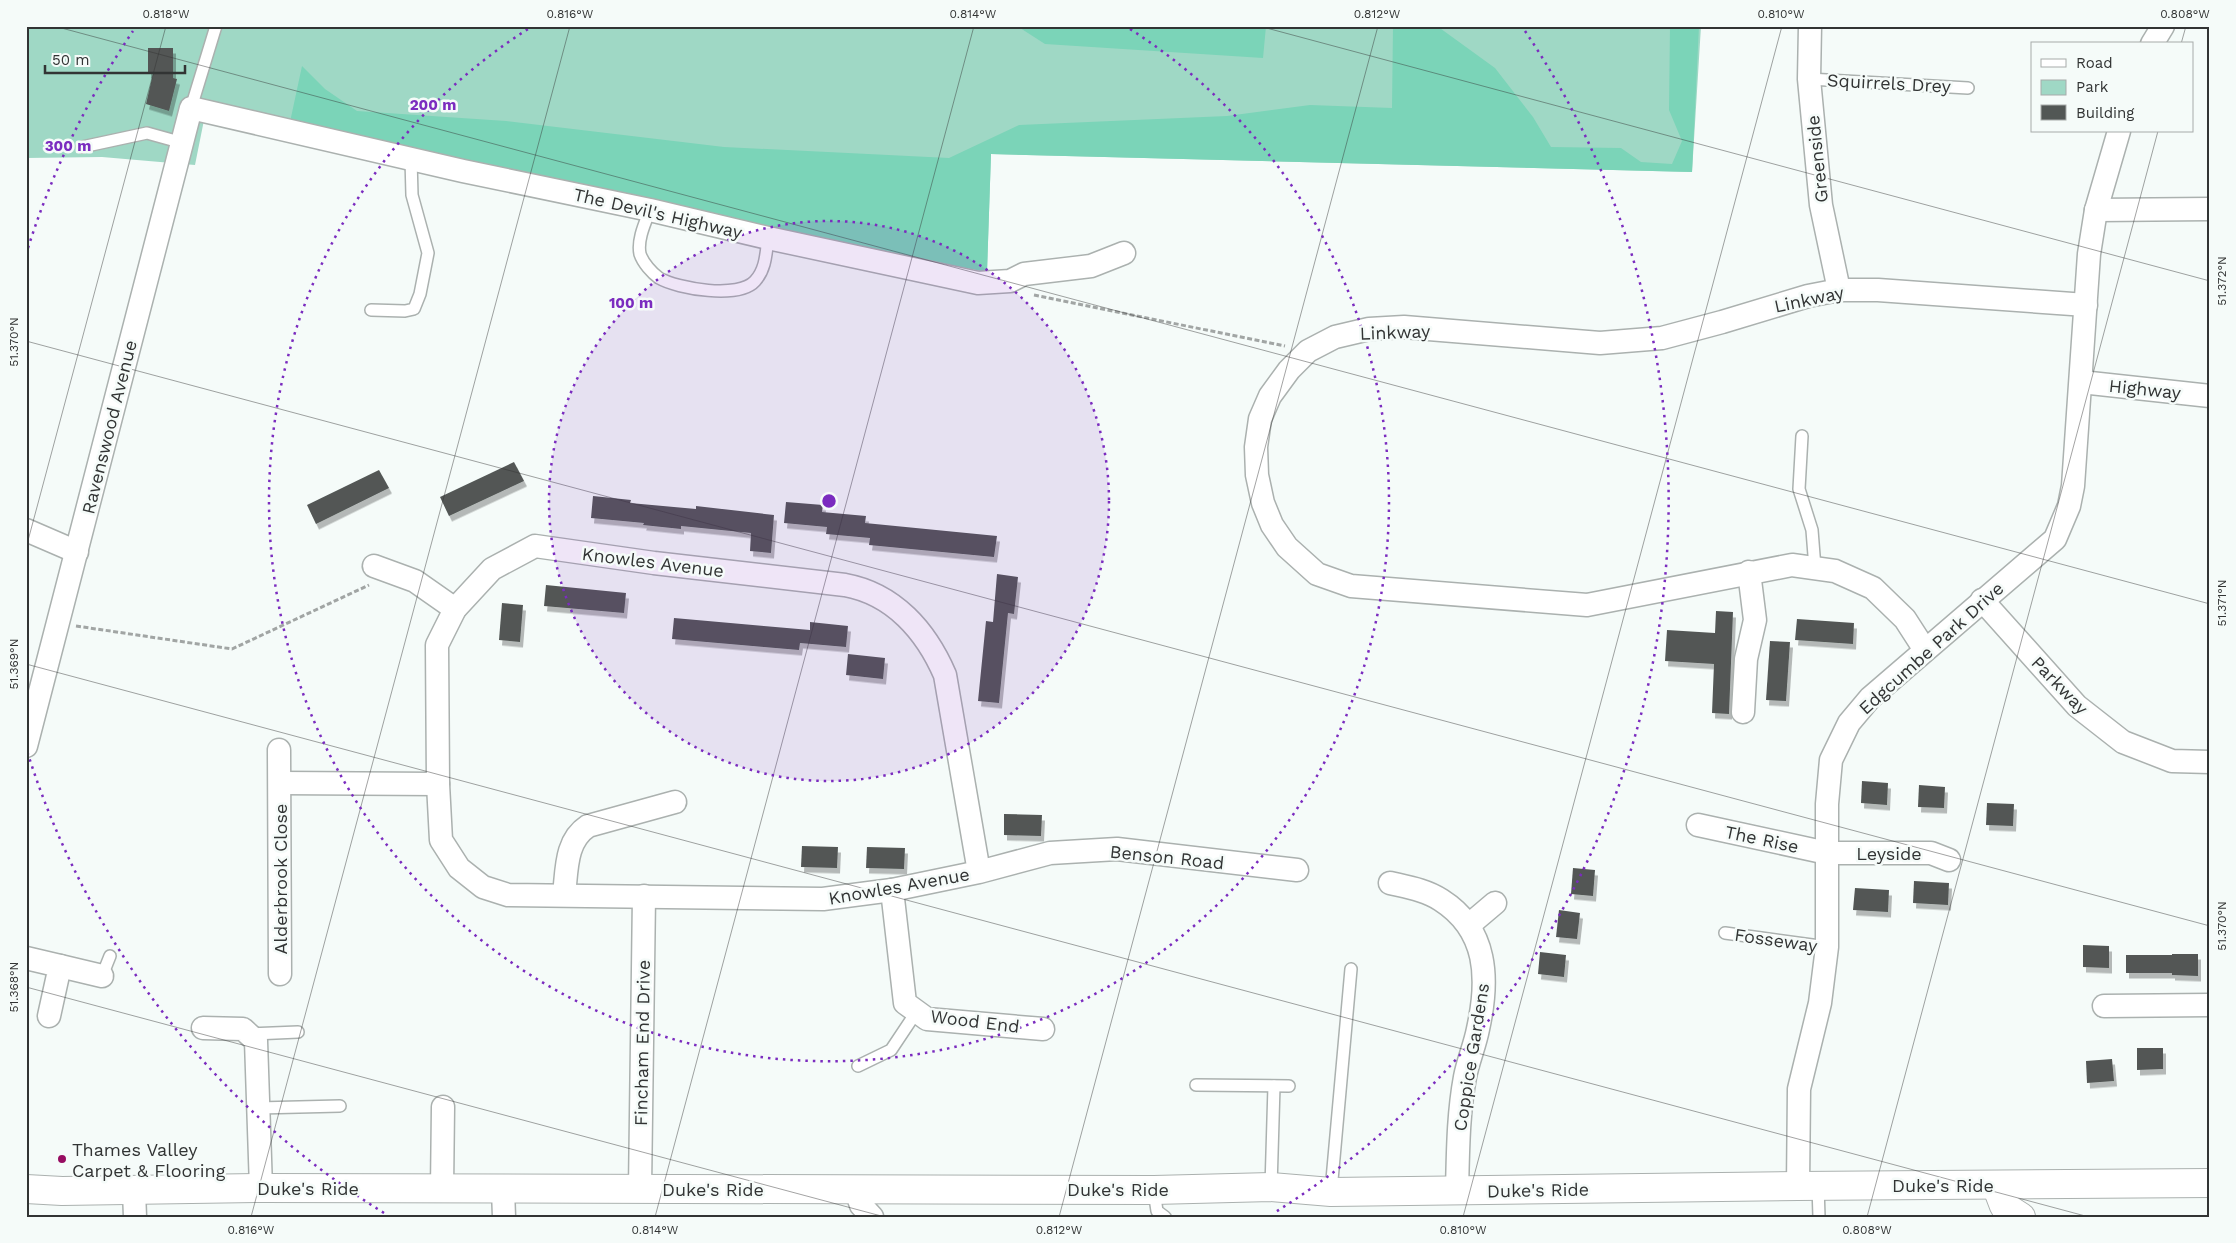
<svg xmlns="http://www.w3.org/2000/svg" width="2236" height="1243" font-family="'Work Sans',sans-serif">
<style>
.green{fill:#9fd8c5}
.forest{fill:#7bd4b8}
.building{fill:#525755;filter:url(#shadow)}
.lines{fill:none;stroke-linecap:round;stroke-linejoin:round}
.lane-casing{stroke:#abb1af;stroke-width:14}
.street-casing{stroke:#abb1af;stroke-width:25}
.secondary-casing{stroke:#abb1af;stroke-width:30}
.path{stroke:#a1a5a4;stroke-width:3;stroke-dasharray:5 2.5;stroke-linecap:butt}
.lane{stroke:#fff;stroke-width:11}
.street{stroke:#fff;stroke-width:22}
.secondary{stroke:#fff;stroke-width:28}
.ticks{fill:none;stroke:#323434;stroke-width:1;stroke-opacity:0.45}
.ring{fill:none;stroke:#7b2cbf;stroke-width:2.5;stroke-dasharray:2.5 5}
.poi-dot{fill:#970c61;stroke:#f5fbf9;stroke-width:2}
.labels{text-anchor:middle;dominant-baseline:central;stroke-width:5;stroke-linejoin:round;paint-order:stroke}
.street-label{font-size:18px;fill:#323434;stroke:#f5fbf9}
.poi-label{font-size:18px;fill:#323434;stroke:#f5fbf9;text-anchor:start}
.centre{fill:#7b2cbf;stroke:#f5fbf9;stroke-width:2.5}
.ring-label{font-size:15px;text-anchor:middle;font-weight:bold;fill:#7b2cbf;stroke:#f5fbf9;stroke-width:5;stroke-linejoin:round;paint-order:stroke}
.neatline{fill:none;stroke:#323434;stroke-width:2}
.ticks-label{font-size:12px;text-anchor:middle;fill:#323434}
</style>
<defs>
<filter id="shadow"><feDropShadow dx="3" dy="5.5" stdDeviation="0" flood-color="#0004"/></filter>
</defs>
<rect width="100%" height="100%" fill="#f5fbf9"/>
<polygon class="green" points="26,26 1701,26 1692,172 991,154 987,272 204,120 195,165 102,157 26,158"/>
<g class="forest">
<polygon points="1017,26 1266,26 1263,58 1045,44"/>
<polygon points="1393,26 1437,26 1495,68 1533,117 1551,147 1621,148 1641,162 1672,164 1682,141 1669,110 1670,26 1699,26 1692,172 991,154 987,272 287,136 302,66 325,89 357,111 506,121 724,147 949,158 1019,125 1227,116 1310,105 1392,108"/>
</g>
<g class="building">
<polygon points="148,48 173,48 173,78 177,79 169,111 146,104 153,74 148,73"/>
<polygon points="514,462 524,481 449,516 440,497"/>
<polygon points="379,470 389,488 316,524 307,505"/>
<polygon points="593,496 631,500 630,503 696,509 696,506 774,515 771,553 750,551 751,533 681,526 681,529 643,525 644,523 591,518"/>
<polygon points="786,502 823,505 822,512 866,516 865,523 997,536 994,557 869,545 870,538 826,534 827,527 784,523"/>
<polygon points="997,574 1018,577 1014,614 1008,613 999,703 978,701 986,621 993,622"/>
<polygon points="546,585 626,593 624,613 544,606"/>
<polygon points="502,603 523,605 520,642 499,640"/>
<polygon points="1716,611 1733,612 1729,714 1712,713 1714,664 1665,661 1667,630 1715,633"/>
<polygon points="674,618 810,630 810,622 848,626 846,647 800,643 799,650 672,639"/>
<polygon points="1797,619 1854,623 1853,644 1795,640"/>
<polygon points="1770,641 1790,642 1786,701 1766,700"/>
<polygon points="848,654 885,658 883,679 846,675"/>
<polygon points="1862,781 1888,783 1887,805 1861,803"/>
<polygon points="1919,785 1945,787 1944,808 1918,807"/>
<polygon points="1987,803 2014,804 2013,826 1986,825"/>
<polygon points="1004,814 1042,815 1041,836 1004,835"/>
<polygon points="802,846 838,847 837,868 801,867"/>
<polygon points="867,847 905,848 904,869 866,868"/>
<polygon points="1573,868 1595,870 1593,896 1571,894"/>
<polygon points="1914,881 1949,883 1948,905 1913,903"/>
<polygon points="1855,888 1889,890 1888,912 1853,910"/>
<polygon points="1559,910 1580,913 1577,939 1556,937"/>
<polygon points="2083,945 2109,946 2109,968 2083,967"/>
<polygon points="1540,952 1566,955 1564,977 1538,974"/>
<polygon points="2172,954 2198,954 2198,976 2172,975 2172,973 2126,973 2126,955 2172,955"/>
<polygon points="2137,1048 2163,1048 2163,1069 2137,1070"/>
<polygon points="2112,1059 2114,1081 2087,1083 2086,1061"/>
</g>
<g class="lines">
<defs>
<g id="lane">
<polyline points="1809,79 1968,88"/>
<polyline points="191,108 216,26"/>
<polyline points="82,147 147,133 183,143"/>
<path d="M650,210C645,223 637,240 640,254C643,263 652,273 659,278C678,289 739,299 755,281C766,269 766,253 768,238"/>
<polyline points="371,310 405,311 414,309 420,294 428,253 412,195 411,159"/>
<polyline points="1802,436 1799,489 1812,530 1815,568"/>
<polyline points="1725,933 1827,947"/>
<polyline points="102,976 110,956"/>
<polyline points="251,1034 298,1032"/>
<polyline points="858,1066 891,1050 917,1011"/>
<polyline points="1196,1085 1289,1086"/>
<polyline points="258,1108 340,1106"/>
<polyline points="1818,1186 1819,1217"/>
<polyline points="1271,1187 1274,1086"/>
<polyline points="1154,1191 1157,1211 1165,1217"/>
<polyline points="1331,1191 1351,969"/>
</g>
<g id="street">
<polyline points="1810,26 1809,79 1821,205 1839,290"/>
<polyline points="2152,44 2163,26"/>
<polyline points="2096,210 2210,209"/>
<polyline points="2081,382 2210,396"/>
<polyline points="26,530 77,552"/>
<polyline points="374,566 415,581 455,609"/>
<polyline points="1982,600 2077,706 2123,742 2172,761 2210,762"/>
<polyline points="1925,650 1905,619 1873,588 1835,571 1792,565 1587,605 1351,586 1317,574 1287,547 1272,525 1263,503 1257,475 1256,447 1260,419 1270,396 1289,370 1308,351 1335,337 1369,329 1404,327 1600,343 1662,338 1722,322 1808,296 1839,290 1878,290 2086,305"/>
<polyline points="1743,712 1746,659 1755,620 1749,572"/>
<polyline points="26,746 191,108 463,171 650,210 768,238 978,283 1010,281 1024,274 1091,266 1124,253"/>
<polyline points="279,750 280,974"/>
<polyline points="280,783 438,784"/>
<polyline points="1698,825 1827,853 1931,853 1949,860"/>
<path d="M979,872L945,675C926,631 894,594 845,585L654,563L535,546L492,569L455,609L437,645L438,784L441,840L459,868L483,887L508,895L823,899L892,890L979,872L1050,853L1117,849L1297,870"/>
<path d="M1390,883C1407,887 1426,890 1441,900C1488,930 1489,979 1478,1029C1475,1045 1468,1061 1465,1077C1458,1115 1458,1153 1457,1191"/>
<polyline points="892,890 905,1003 927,1019 1043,1029"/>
<path d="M564,895C567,870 565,841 588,826L675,802"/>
<polyline points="1469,925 1495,903"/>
<polyline points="26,958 60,966 49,1016"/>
<polyline points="60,966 102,976"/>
<polyline points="2104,1006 2210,1005"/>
<polyline points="203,1028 243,1029 256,1041 261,1188"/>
<polyline points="1798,1186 1799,1089 1820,1003 1827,947 1827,804 1831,760 1849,723 1870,698 2055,539 2069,506 2073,486 2089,254 2096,210 2119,131"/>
<polyline points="855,1188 861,1205 872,1217"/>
<polyline points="442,1189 443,1107"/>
<polyline points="640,1189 644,896"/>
<polyline points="503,1190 504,1217"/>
<polyline points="134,1191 135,1217"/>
</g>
<g id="secondary">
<polyline points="1996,1185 2004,1206 2021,1217"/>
<polyline points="26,1189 62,1191 261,1188 1154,1190 1271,1187 1331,1192 1798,1186 2210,1183"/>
</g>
</defs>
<use href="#lane" class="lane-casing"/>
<use href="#street" class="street-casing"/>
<use href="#secondary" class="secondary-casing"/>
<g class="path">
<polyline points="1034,295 1285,346"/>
<polyline points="76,626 232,649 369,585"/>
</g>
<use href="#lane" class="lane"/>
<use href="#street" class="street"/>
<use href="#secondary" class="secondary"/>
</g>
<path class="ticks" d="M54,26L2210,604M1259,26L2210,281M2181,44L2186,26M26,341L2210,926M26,548L166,26M26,664L2089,1217M26,987L885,1217M251,1217L570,26M655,1217L974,26M1059,1217L1378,26M1463,1217L1782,26M1867,1217L2158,131"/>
<circle cx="829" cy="501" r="280" fill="#7b2cbf" fill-opacity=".12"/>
<g class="ring">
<circle cx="829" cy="501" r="280"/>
<path d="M1130 29A560 560 0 1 1 528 29"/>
<path d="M384 1213A840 840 0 0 1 28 754M28 248A840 840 0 0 1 133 31M1525 31A840 840 0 0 1 1274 1213"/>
</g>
<circle class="poi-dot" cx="62" cy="1159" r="5"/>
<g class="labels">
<g class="street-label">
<text transform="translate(1889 83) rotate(3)">Squirrels Drey</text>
<text transform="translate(1817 159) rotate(-96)">Greenside</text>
<text transform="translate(658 213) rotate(13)">The Devil's Highway</text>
<text transform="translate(1809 299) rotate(-12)">Linkway</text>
<text transform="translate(1395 332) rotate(-2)">Linkway</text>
<text transform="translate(2145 389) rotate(6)">Highway</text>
<text transform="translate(109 427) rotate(-76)">Ravenswood Avenue</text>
<text transform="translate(653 562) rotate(7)">Knowles Avenue</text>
<text transform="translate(1931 648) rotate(-42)">Edgcumbe Park Drive</text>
<text transform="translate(2060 685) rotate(46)">Parkway</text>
<text transform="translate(1762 839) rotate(12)">The Rise</text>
<text x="1889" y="853">Leyside</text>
<text transform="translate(1167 857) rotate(6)">Benson Road</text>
<text transform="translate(280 879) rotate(-90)">Alderbrook Close</text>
<text transform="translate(899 886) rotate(-10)">Knowles Avenue</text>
<text transform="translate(1776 940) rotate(8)">Fosseway</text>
<text transform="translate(975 1021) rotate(7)">Wood End</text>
<text transform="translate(642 1043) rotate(-89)">Fincham End Drive</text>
<text transform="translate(1471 1057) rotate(-81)">Coppice Gardens</text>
<text x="1943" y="1185">Duke's Ride</text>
<text x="308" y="1188">Duke's Ride</text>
<text x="713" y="1189">Duke's Ride</text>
<text x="1118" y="1189">Duke's Ride</text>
<text transform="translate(1538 1190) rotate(-1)">Duke's Ride</text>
</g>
<g class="poi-label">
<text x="72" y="1149">Thames Valley<tspan x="72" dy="21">Carpet &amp; Flooring</tspan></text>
</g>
</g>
<circle cx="829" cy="501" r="8" class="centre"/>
<g class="ring-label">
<text x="433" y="110">200 m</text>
<text x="68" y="151">300 m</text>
<text x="631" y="308">100 m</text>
</g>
<rect width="2236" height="1243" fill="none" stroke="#f5fbf9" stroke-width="55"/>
<rect x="2031" y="42" width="162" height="90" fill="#f5fbf9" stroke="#a7abaa"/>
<rect x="2041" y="59" width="25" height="8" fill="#ffffff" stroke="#a7abaa"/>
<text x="2076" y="68" font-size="15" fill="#323434">Road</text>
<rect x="2041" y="80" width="25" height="15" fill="#9fd8c5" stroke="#a7abaa"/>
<text x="2076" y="92" font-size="15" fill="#323434">Park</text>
<rect x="2041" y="105" width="25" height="15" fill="#525755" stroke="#a7abaa"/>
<text x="2076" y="118" font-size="15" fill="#323434">Building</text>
<path d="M45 65v8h140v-8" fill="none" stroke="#323434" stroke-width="2.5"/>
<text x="52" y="65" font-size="15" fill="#323434" stroke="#f5fbf9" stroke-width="4" paint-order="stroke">50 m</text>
<rect x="28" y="28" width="2180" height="1188" class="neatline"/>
<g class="ticks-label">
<text x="166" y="18">0.818°W</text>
<text x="570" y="18">0.816°W</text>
<text x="973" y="18">0.814°W</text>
<text x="1377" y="18">0.812°W</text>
<text x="1781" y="18">0.810°W</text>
<text x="2185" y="18">0.808°W</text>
<text transform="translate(2222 281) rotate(-90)" y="4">51.372°N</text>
<text transform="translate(14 342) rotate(-90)" y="4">51.370°N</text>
<text transform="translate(2222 603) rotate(-90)" y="4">51.371°N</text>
<text transform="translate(14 664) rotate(-90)" y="4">51.369°N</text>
<text transform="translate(2222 926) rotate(-90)" y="4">51.370°N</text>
<text transform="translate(14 987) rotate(-90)" y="4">51.368°N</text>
<text x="251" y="1234">0.816°W</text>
<text x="655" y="1234">0.814°W</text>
<text x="1059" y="1234">0.812°W</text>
<text x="1463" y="1234">0.810°W</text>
<text x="1867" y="1234">0.808°W</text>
</g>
</svg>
